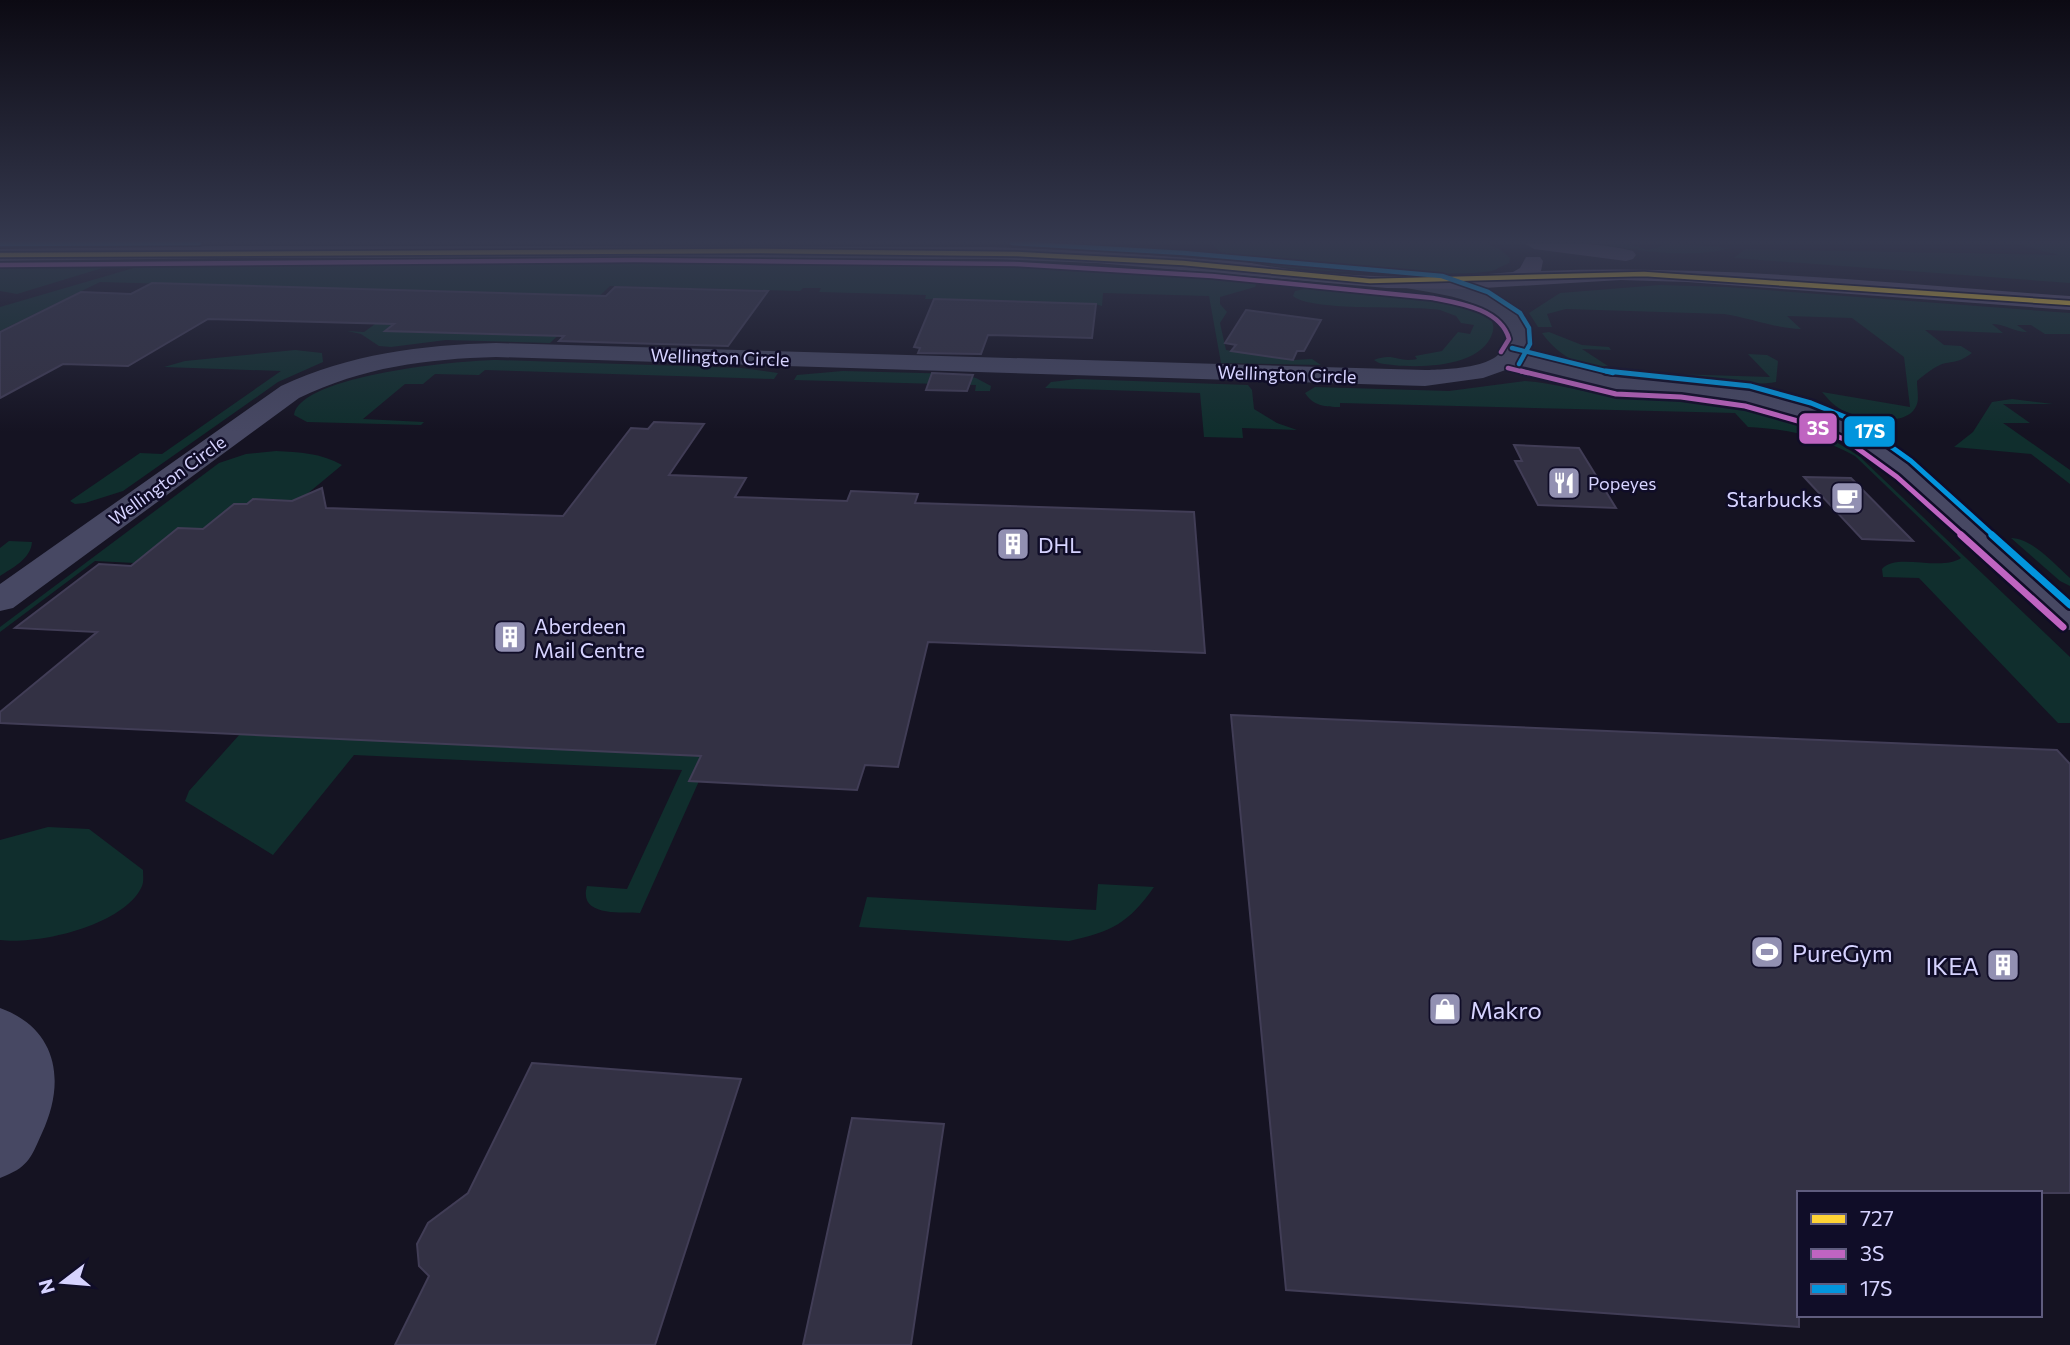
<svg xmlns="http://www.w3.org/2000/svg" width="2070" height="1345" font-family="Commissioner,sans-serif">
<style>
.green{fill:#102e2d}
.building{fill:#333144;stroke:#413d56;stroke-width:2}
.lines{fill:none;stroke-linecap:round;stroke-linejoin:round}
.minor{fill:#474863;fill-rule:evenodd}
.primary{fill:#5c5274;fill-rule:evenodd}
.bus-1-casing{stroke:#100d28;stroke-width:8}
.bus-2-far2-casing{stroke:#100d28;stroke-width:8}
.bus-2-far1-casing{stroke:#100d28;stroke-width:10}
.bus-2-casing{stroke:#100d28;stroke-width:12}
.bus-3-far2-casing{stroke:#100d28;stroke-width:8}
.bus-3-far1-casing{stroke:#100d28;stroke-width:10}
.bus-3-casing{stroke:#100d28;stroke-width:12}
.bus-1{stroke:#ffd336;stroke-width:4.5}
.bus-2-far2{stroke:#bf64c1;stroke-width:4.5}
.bus-2-far1{stroke:#bf64c1;stroke-width:5}
.bus-2{stroke:#bf64c1;stroke-width:7}
.bus-3-far2{stroke:#0295dd;stroke-width:4.5}
.bus-3-far1{stroke:#0295dd;stroke-width:5}
.bus-3{stroke:#0295dd;stroke-width:7}
.labels{text-anchor:middle;dominant-baseline:central;stroke-width:5;stroke-linejoin:round;paint-order:stroke}
.far-street-label{font-size:18px;fill:#d6d3ff;stroke:#100d28}
.far-poi-label{font-size:18px;fill:#d6d3ff;stroke:#100d28;text-anchor:start}
.poi-label{font-size:21px;fill:#d6d3ff;stroke:#100d28;text-anchor:start}
.near-poi-label{font-size:24px;fill:#d6d3ff;stroke:#100d28;text-anchor:start}
.line-badge{stroke:#100d28;stroke-width:2.5}
.badge-label{font-size:19px;text-anchor:middle;font-weight:bold;fill:#fff}
</style>
<rect width="100%" height="100%" fill="#151322"/>
<g class="green">
<path d="M1484,243L1500,249L1510,258L1509,263L1492,271L1474,273C1435,274 1228,277 1213,244Z"/>
<path d="M1593,243H1624L1648,250L1671,243L1731,248C1686,260 1638,250 1593,243Z"/>
<polygon points="2013,243 2070,243 2070,283 1734,258 1745,249 2059,255"/>
<polygon points="384,258 1020,262 1020,264 1038,265 1039,262 1185,273 1258,281 1255,287 1220,297 1220,304 1227,312 1220,323 1226,350 1293,360 1312,359 1321,365 1221,363 1209,296 1103,293 1102,306 1095,304 925,299 926,295 819,292 821,288 803,288 800,291 610,286 550,343 446,340 391,347 379,346 361,334 347,331 364,332 400,306 419,306 385,331 424,333 458,306 469,334 511,335 541,309 588,296 100,282 0,331 0,307 161,260"/>
<polygon points="109,266 17,294 0,291 0,268"/>
<path d="M1660,285L1726,287L2070,313V334H2045L2031,325H2017L2027,332C2014,332 2005,324 1992,324L2003,333L1925,330L1944,345L1961,346L1972,353C1960,361 1959,361 1946,363C1936,365 1924,375 1917,381C1917,388 1919,398 1917,404C1909,429 1859,419 1842,410C1833,405 1828,399 1822,392L1910,407L1904,357L1852,318L1787,316L1801,329C1773,328 1751,318 1724,314L1566,309L1547,314L1552,327H1538L1529,313L1560,293Z"/>
<path d="M1314,287L1415,292C1433,296 1474,303 1487,315C1493,320 1495,327 1492,334C1480,370 1409,369 1379,363L1374,360C1394,352 1398,363 1417,359L1415,356L1442,351L1458,332L1470,334L1474,325L1461,323L1456,316L1440,310C1409,305 1312,312 1293,296L1295,291Z"/>
<path d="M1549,332L1582,345L1609,347L1611,350L1582,349L1611,368L1640,373L1770,377L1748,354L1767,355L1778,361L1776,382C1752,386 1725,381 1700,379C1646,376 1577,383 1542,333Z"/>
<polygon points="295,350 322,353 323,362 278,382 123,491 85,503 75,504 70,501 140,453 162,454 281,371 164,367 185,361"/>
<path d="M497,360L742,368L778,373L774,379L485,370L479,375L435,374L423,384H405L363,419L424,422L421,425L307,422L294,415C300,375 462,360 497,360Z"/>
<polygon points="843,371 961,374 976,378 991,386 990,391 975,391 976,385 794,380 797,375"/>
<polygon points="1077,379 1248,385 1252,390 1254,409 1277,423 1297,430 1242,428 1243,438 1204,437 1200,393 1045,388 1051,382"/>
<path d="M1525,381C1555,383 1584,393 1615,395C1645,398 1675,396 1706,399C1759,404 1816,427 1860,457L2070,657V723H2058L1919,578L1883,577L1882,569C1896,552 1941,572 1961,558L1855,456C1818,436 1790,429 1748,427L1735,413L1340,403V407C1326,407 1313,406 1305,393L1315,387L1449,391Z"/>
<polygon points="2012,399 2053,404 2003,404 2030,423 2003,423 2070,470 2070,484 2031,454 1954,447 1973,432 1992,402"/>
<path d="M276,451C299,452 321,453 342,465L307,494L286,507L281,500L253,499L247,504H234L203,529L178,528L135,563L95,561L0,632V627L219,463L246,454Z"/>
<path d="M2011,538C2033,539 2053,563 2070,578V586L2060,581Z"/>
<path d="M9,541L32,542C31,559 12,568 0,576V548Z"/>
<path d="M240,734L701,756L699,781L640,913C620,912 578,917 587,886L627,889L682,770L354,755L273,855L185,801L189,791Z"/>
<path d="M48,827L89,829L143,870C143,875 144,882 142,886C125,925 39,945 0,940V840Z"/>
<path d="M1098,884L1154,887C1129,923 1111,932 1069,941L859,927L867,897L1096,910Z"/>
</g>
<g class="building">
<polygon points="152,283 606,296 615,287 768,291 728,346 559,341 564,336 385,331 394,324 208,319 128,366 63,364 0,398 0,332 81,292 131,294"/>
<polygon points="934,299 1096,304 1092,338 988,335 981,354 918,353 920,348 914,347"/>
<polygon points="1246,310 1321,320 1304,351 1297,351 1293,360 1231,351 1236,345 1225,343"/>
<polygon points="932,373 973,375 967,391 926,390"/>
<polygon points="654,422 704,424 669,475 746,478 735,497 847,501 851,491 918,494 915,503 1194,512 1205,653 928,642 898,767 865,765 857,790 689,781 701,756 0,723 0,712 97,632 15,628 99,564 131,566 178,528 203,529 234,504 247,504 253,499 292,501 322,488 326,508 563,516 631,428 648,429"/>
<polygon points="1514,445 1579,448 1616,508 1538,505 1515,461 1522,461"/>
<polygon points="1804,477 1851,478 1913,541 1862,539"/>
<polygon points="1231,715 2057,750 2070,764 2070,1193 1799,1193 1799,1327 1286,1290"/>
<polygon points="532,1063 741,1079 655,1345 395,1345 429,1276 419,1266 417,1244 428,1223 468,1193"/>
<polygon points="852,1118 944,1124 911,1345 803,1345"/>
</g>
<g class="lines">
<g class="minor">
<path d="M1409,275C1448,280 1511,287 1528,329C1531,337 1531,347 1526,354L1617,376L1682,379L1747,388L1818,407L1861,425L1915,463L2070,600V630L2057,627L1893,475L1841,437L1798,419L1745,404L1682,395L1617,392L1514,367L1483,378L1425,386L496,357C426,359 363,367 299,398L13,608L0,611V584L281,386C350,354 421,345 496,343L1425,370C1448,369 1511,369 1505,335C1503,320 1493,313 1481,307C1455,294 1429,293 1401,287L1398,282L1401,277Z"/>
<path d="M0,1008C58,1029 66,1082 42,1133C30,1160 28,1167 0,1178Z"/>
</g>
<g class="primary">
<path d="M1524,243C1561,243 1598,242 1633,251L1636,255L1633,259L1626,261L1534,249Z"/>
<path d="M225,246L990,247L1097,251L1216,260L1224,257C1312,279 1423,280 1513,272L1520,268L1526,257H1540L1543,261L1541,271C1717,264 1894,284 2070,296V310L1687,282L1621,280L1466,289L1387,288L1097,263L990,259L225,258L0,261V249Z"/>
</g>
<defs>
<polyline id="bus-1" points="0,255 754,251 1017,254 1183,263 1370,281 1644,274 2070,303"/>
<g id="bus-2-far2">
<path d="M0,265L634,260L1015,264L1212,276L1433,298C1459,303 1501,309 1509,339L1501,352"/>
<polyline points="1508,368 1528,373"/>
</g>
<polyline id="bus-2-far1" points="1521,371 1616,394 1681,397 1745,406 1805,423 1846,440 1897,477 1963,536"/>
<polyline id="bus-2" points="1961,535 2063,627"/>
<g id="bus-3-far2">
<polyline points="1012,243 1184,253 1442,276 1488,292 1520,313 1529,328 1530,344 1519,364"/>
<polyline points="0,244 199,243"/>
<polyline points="1512,348 1613,373"/>
</g>
<polyline id="bus-3-far1" points="1606,371 1750,386 1811,403 1855,421 1911,461 1994,536"/>
<polyline id="bus-3" points="1992,535 2070,605"/>
</defs>
<use href="#bus-1" class="bus-1-casing"/>
<use href="#bus-2-far2" class="bus-2-far2-casing"/>
<use href="#bus-2-far1" class="bus-2-far1-casing"/>
<use href="#bus-2" class="bus-2-casing"/>
<use href="#bus-3-far2" class="bus-3-far2-casing"/>
<use href="#bus-3-far1" class="bus-3-far1-casing"/>
<use href="#bus-3" class="bus-3-casing"/>
<use href="#bus-1" class="bus-1"/>
<use href="#bus-2-far2" class="bus-2-far2"/>
<use href="#bus-2-far1" class="bus-2-far1"/>
<use href="#bus-2" class="bus-2"/>
<use href="#bus-3-far2" class="bus-3-far2"/>
<use href="#bus-3-far1" class="bus-3-far1"/>
<use href="#bus-3" class="bus-3"/>
</g>
<linearGradient id="sky" x2="0" y2="1"><stop stop-color="#0c0a13"/><stop offset="0.56" stop-color="#35394f"/><stop offset="1" stop-color="#35394f" stop-opacity="0"/></linearGradient>
<rect width="2070" height="432" fill="url(#sky)"/>
<defs>
<symbol id="restaurant-square" viewBox="-11 -11 22 22"><rect x="-9" y="-9" width="18" height="18" rx="4" fill="#9290b2" stroke="#100d28"/><path d="M-5-6h1v4h1v-4h1v4h1v-4h1v5L-1.5 .5V6h-2V.5L-5-1ZM5-6V6H3V1.5H1.5Q1.5-4 5-6Z" fill="#fff"/></symbol>
<symbol id="cafe-square" viewBox="-11 -11 22 22"><rect x="-9" y="-9" width="18" height="18" rx="4" fill="#9290b2" stroke="#100d28"/><path d="M-5.5-4.5H6V0H3Q3 3.5 0 3.5H-2.5Q-5.5 3.5-5.5 0ZM3-3.2v2h1.7v-2ZM-6 4.5H4V6H-6Z" fill="#fff"/></symbol>
<symbol id="building-square" viewBox="-11 -11 22 22"><rect x="-9" y="-9" width="18" height="18" rx="4" fill="#9290b2" stroke="#100d28"/><path d="M-4-6H4V6H1V3H-1V6H-4ZM-2.5-4.3h1.7v1.8h-1.7ZM.8-4.3h1.7v1.8H.8ZM-2.5-1h1.7V.8h-1.7ZM.8-1h1.7V.8H.8Z" fill="#fff"/></symbol>
<symbol id="stadium-square" viewBox="-11 -11 22 22"><rect x="-9" y="-9" width="18" height="18" rx="4" fill="#9290b2" stroke="#100d28"/><path d="M0-5a6.5 5 0 1 0 0 10a6.5 5 0 1 0 0-10ZM-3.5-1.8h7v3.6h-7Z" fill="#fff"/></symbol>
<symbol id="shop-square" viewBox="-11 -11 22 22"><rect x="-9" y="-9" width="18" height="18" rx="4" fill="#9290b2" stroke="#100d28"/><path d="M-5-2.5h2.3a2.7 3.5 0 0 1 5.4 0H5L5.5 6h-11ZM-1.5-2.5h3a1.5 2.3 0 0 0-3 0Z" fill="#fff"/></symbol>
</defs>
<g fill-rule="evenodd">
<use href="#restaurant-square" x="1545" y="464" width="38" height="38"/>
<use href="#cafe-square" x="1828" y="479" width="38" height="38"/>
<use href="#building-square" x="994" y="525" width="38" height="38"/>
<use href="#building-square" x="491" y="618" width="38" height="38"/>
<use href="#stadium-square" x="1748" y="933" width="38" height="38"/>
<use href="#building-square" x="1984" y="946" width="38" height="38"/>
<use href="#shop-square" x="1426" y="990" width="38" height="38"/>
</g>
<g class="labels">
<g class="far-street-label">
<text transform="translate(720 357) rotate(2)">Wellington Circle</text>
<text transform="translate(1287 374) rotate(2)">Wellington Circle</text>
<text transform="translate(167 480) rotate(-36)">Wellington Circle</text>
</g>
<g class="far-poi-label">
<text x="1588" y="483">Popeyes</text>
</g>
<g class="poi-label">
<text x="1822" y="498" text-anchor="end">Starbucks</text>
<text x="1038" y="544">DHL</text>
<text x="534" y="625">Aberdeen<tspan x="534" dy="24">Mail Centre</tspan></text>
</g>
<g class="near-poi-label">
<text x="1792" y="952">PureGym</text>
<text x="1979" y="965" text-anchor="end">IKEA</text>
<text x="1470" y="1009">Makro</text>
</g>
</g>
<g class="line-badge">
<rect x="1798" y="412" width="40" height="33" rx="7" fill="#bf64c1"/>
<rect x="1843" y="415" width="53" height="33" rx="7" fill="#0295dd"/>
</g>
<g class="badge-label">
<text x="1818" y="435">3S</text>
<text x="1870" y="438">17S</text>
</g>
<rect x="1797" y="1191" width="245" height="126" fill="#100d28" stroke="#5f5c7e" stroke-width="2"/>
<rect x="1811" y="1214" width="35" height="10" fill="#ffd336" stroke="#5f5c7e" stroke-width="2"/>
<text x="1860" y="1226" font-size="21" fill="#d6d3ff">727</text>
<rect x="1811" y="1249" width="35" height="10" fill="#bf64c1" stroke="#5f5c7e" stroke-width="2"/>
<text x="1860" y="1261" font-size="21" fill="#d6d3ff">3S</text>
<rect x="1811" y="1284" width="35" height="10" fill="#0295dd" stroke="#5f5c7e" stroke-width="2"/>
<text x="1860" y="1296" font-size="21" fill="#d6d3ff">17S</text>
<g transform="translate(63 1282) rotate(254)" stroke="#100d28" stroke-width="5" paint-order="stroke">
<path d="M0-5L12 26L0 18L-12 26Z" fill="#d6d3ff"/>
<text y="-10" font-size="19" font-weight="bold" text-anchor="middle" fill="#d6d3ff">N</text>
</g>
</svg>
